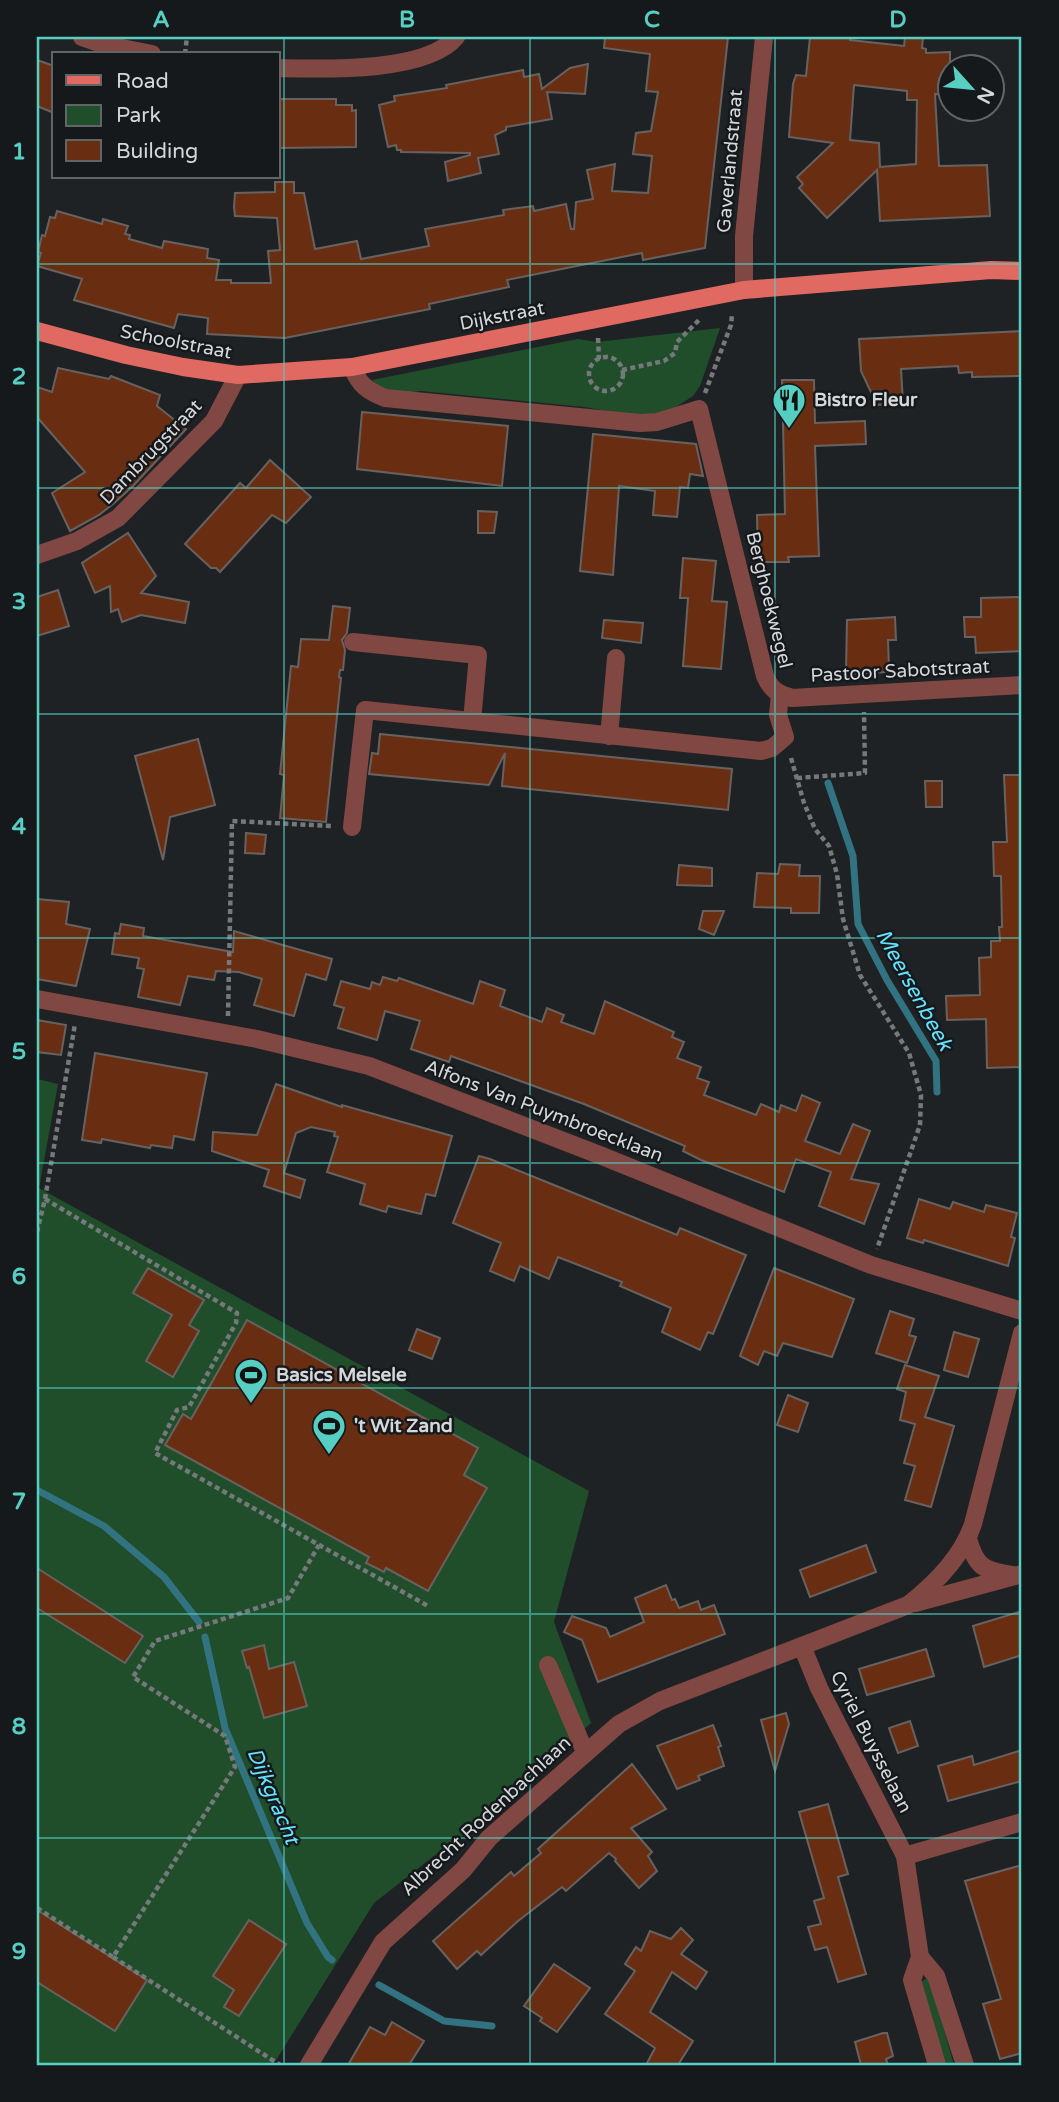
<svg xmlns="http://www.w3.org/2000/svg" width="1059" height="2102" font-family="'Varela Round',sans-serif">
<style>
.green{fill:#204e2b}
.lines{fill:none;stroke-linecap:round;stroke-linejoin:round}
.stream{stroke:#317381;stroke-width:7}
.building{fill:#692e12;stroke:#676260;stroke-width:2;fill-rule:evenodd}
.path{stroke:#76797b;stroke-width:4.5;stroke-dasharray:5 3.5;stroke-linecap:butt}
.minor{stroke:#814843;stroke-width:18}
.major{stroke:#e06961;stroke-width:18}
.grid{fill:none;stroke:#57cec2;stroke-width:2;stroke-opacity:0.55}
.labels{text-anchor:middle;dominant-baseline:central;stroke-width:5;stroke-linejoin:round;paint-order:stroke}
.street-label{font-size:19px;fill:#d5d7d9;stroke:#16191c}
.poi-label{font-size:19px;font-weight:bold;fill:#d5d7d9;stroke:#16191c;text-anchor:start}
.water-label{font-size:21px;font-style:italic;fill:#65e2fe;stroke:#16191c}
.neatline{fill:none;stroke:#57cec2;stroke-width:2.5}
.grid-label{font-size:23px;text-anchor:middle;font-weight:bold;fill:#57cec2}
</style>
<rect width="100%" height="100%" fill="#1f2225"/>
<g class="green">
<polygon points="720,328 700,386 693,396 663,415 643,417 584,407 421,391 403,393 380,389 372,380 578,339 597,342"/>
<polygon points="37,1079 58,1084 39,1188 589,1491 554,1622 591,1723 480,1824 444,1848 374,1903 273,2065 37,2065"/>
<polygon points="926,1979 930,1980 954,2065 945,2065 920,1987 922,1981"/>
</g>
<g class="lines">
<g class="stream">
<polyline points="828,783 853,856 858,924 887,980 936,1061 937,1092"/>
<polyline points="37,1490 104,1526 164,1577 199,1622"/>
<polyline points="205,1637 225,1728 307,1923 328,1957 332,1960"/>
<polyline points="379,1985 444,2021 492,2026"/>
</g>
</g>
<g class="building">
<polygon points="605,37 728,37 705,248 643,260 642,253 507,280 509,287 429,304 430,309 285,338 207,334 208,318 178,314 174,328 74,300 82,279 37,266 41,253 38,252 42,235 45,236 50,217 55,218 57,211 102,224 103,219 128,226 125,234 130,235 129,239 162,248 164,241 208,249 207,258 219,260 216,280 231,280 231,283 271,283 268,251 280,250 277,218 235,216 234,207 235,193 275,192 275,182 294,182 294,193 304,193 315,249 357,241 361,259 429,246 425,229 504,215 503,210 533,206 534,211 566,204 571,229 574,229 576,202 593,199 587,170 615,164 612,191 648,193 652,156 633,154 636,133 651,131 658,92 646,91 650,54 604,48"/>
<path d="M810,37H850V40L904,46L905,37H923L922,48L926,49V53L950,52V82H943L942,95L935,94L939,166L987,165L990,216L880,221L877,170L827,218L799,188L803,184L797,177L833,143L789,137L793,84L796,75L806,76ZM854,85L907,91V100H917L916,164L880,167L879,143L850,140Z"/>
<polygon points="37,60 54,66 54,113 37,106"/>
<polygon points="588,64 585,94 547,92 552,119 506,127 506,130 495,135 499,154 478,158 481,173 448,181 445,162 470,155 470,153 401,152 401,150 397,150 396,145 388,147 379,105 395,101 394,96 447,88 446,85 523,70 524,77 539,74 542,89 570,68"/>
<polygon points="278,99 336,99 336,105 352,105 352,111 356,110 356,147 278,148"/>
<polygon points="1022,331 1022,376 972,377 972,372 959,373 958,366 901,369 903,403 877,405 861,371 859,339"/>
<polygon points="58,368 109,379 111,376 160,395 157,406 186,429 133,486 113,504 99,515 70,531 52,493 85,472 37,417 37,387 52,392"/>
<polygon points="782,380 814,380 815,423 865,421 866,444 815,446 819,556 788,557 789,562 758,562 757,515 785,514"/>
<polygon points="362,412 508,426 502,486 357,469"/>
<polygon points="593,434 696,444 703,476 690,474 688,488 680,487 677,517 653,515 655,491 619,486 613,575 580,571"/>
<polygon points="270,460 311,497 286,523 272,515 220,572 216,568 211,568 185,544 240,483 246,488"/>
<polygon points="478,511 497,512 494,533 478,533"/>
<polygon points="128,533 156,576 141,593 189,602 185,623 141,615 122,622 118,609 111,612 110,586 95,593 82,563"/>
<polygon points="683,558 716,561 712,601 727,602 721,669 683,666 688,598 680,598"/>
<polygon points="58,590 69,626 37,636 37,597"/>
<polygon points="1022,597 1022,651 976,653 975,637 965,637 964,617 981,617 981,598"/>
<polygon points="333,606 350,608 347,633 342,640 345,650 343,670 340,670 339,677 341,678 326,822 280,818 284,775 280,774 291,666 298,667 301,639 329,640"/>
<polygon points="895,617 896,640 888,640 889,667 886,668 886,672 850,674 849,670 846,670 847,620"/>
<polygon points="604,620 643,623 641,643 602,638"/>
<polygon points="380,734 732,769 728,810 502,786 505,753 489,785 369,774 372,753 378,754"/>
<polygon points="198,739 215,805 170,817 163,860 135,756"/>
<polygon points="1004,775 1022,775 1022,1067 987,1068 986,1019 947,1020 946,996 980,995 979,958 991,957 991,941 1000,941 999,927 1002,927 1001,876 994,876 993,842 1007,842"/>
<polygon points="925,781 942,781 942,807 926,807"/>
<polygon points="246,833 266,835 264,854 245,853"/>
<polygon points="780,864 800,865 799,876 820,876 819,913 791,913 791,908 754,907 757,873 778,874"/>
<polygon points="679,865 712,868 712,886 677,885"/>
<polygon points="37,899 69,902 66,924 90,929 76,986 37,979"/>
<polygon points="703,911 724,911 714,935 699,929"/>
<polygon points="121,924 144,928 143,936 233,952 234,931 332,959 326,980 306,974 294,1016 254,1005 262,979 239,972 216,971 214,980 188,976 180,1005 138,997 144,969 137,968 139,958 112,954 115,933 119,934"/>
<polygon points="383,977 397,981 399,978 473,1004 480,981 505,990 500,1006 542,1022 547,1008 564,1015 561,1022 594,1034 605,1001 674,1032 672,1037 684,1042 677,1058 701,1067 697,1078 709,1082 704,1095 756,1115 761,1104 779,1112 781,1105 796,1111 802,1095 820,1103 805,1141 840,1154 853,1124 870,1131 851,1179 879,1184 864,1224 819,1206 831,1172 796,1159 784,1192 701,1160 683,1151 685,1146 584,1104 451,1056 449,1062 411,1049 420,1021 385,1011 377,1040 338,1028 344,1008 334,1005 341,981 370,989 372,982 380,985"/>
<polygon points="37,1020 66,1025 61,1055 37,1052"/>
<polygon points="95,1053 207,1073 194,1140 174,1136 172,1148 151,1145 150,1148 102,1139 101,1143 82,1140"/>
<polygon points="276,1084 342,1107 342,1105 452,1136 435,1196 426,1194 421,1214 388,1206 386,1212 360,1204 365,1184 327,1172 338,1137 334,1136 335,1132 311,1127 296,1133 284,1173 305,1180 300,1198 264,1186 269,1170 212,1151 213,1132 257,1135"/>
<polygon points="479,1156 490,1159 677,1235 680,1228 746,1255 713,1334 708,1332 700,1350 662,1332 671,1308 620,1286 622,1282 558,1257 549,1279 520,1266 514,1281 490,1271 501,1243 453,1223"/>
<polygon points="919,1199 950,1209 953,1202 984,1212 986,1205 1017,1213 1011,1237 1015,1238 1008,1266 924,1240 923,1243 907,1238"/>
<polygon points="148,1268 204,1300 189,1325 199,1331 173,1377 146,1361 172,1315 133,1293"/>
<polygon points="774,1268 854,1299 832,1357 783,1343 777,1356 764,1351 758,1365 740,1356"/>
<polygon points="890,1311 914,1319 909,1335 916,1337 907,1363 876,1353"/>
<polygon points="247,1320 478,1448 464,1475 487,1488 428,1591 386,1568 384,1572 366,1563 369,1557 165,1445 183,1414 191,1419"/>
<polygon points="417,1329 440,1338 432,1359 409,1350"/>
<polygon points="954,1332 979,1339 968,1377 944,1370"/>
<polygon points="905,1365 939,1376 925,1417 954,1426 931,1507 905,1500 915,1466 904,1463 915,1424 900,1420 906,1392 897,1389"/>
<polygon points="788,1395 808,1403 798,1432 777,1425"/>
<polygon points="866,1545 876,1572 810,1597 800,1570"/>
<polygon points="37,1568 143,1636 125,1663 37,1608"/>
<polygon points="666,1585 672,1600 675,1599 679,1608 698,1601 701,1610 714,1605 725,1634 598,1682 582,1640 564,1632 572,1616 606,1628 610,1637 644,1622 635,1598"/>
<polygon points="1022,1611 1022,1655 984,1667 973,1626"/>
<polygon points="264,1645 269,1669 294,1662 307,1706 264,1718 249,1667 247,1668 242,1651"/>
<polygon points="926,1649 934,1676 867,1695 859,1669"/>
<polygon points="786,1713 789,1724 775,1771 761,1720"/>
<polygon points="910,1721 918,1746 898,1753 889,1728"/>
<polygon points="713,1725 721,1746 718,1747 724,1766 698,1776 700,1780 677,1789 657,1746"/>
<polygon points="1022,1750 1022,1781 948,1801 938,1766 972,1756 974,1765"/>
<polygon points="632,1764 666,1809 631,1828 652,1852 648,1856 657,1871 639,1888 615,1861 616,1859 609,1853 566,1891 562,1887 518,1921 481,1955 477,1951 457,1969 433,1941 511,1872 514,1876 541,1853 538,1849"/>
<polygon points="828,1804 848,1874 838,1877 866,1974 838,1982 827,1947 815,1950 808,1927 821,1924 814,1901 824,1898 799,1812"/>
<polygon points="1022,1865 1022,2053 1000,2059 983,2004 1001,1999 965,1881"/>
<polygon points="37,1910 147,1980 115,2031 37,1982"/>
<polygon points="249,1920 286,1944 239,2016 224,2007 234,1990 213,1976"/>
<polygon points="681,1928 693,1940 681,1954 707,1972 696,1989 672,1972 650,2012 693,2041 678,2065 646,2065 655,2048 605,2014 635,1971 625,1964 636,1947 641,1951 650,1931 671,1939"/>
<polygon points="554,1964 590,1988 557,2032 540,2021 542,2018 524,2006"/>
<polygon points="392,2022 424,2041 409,2065 348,2065 370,2027 385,2035"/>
<polygon points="883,2033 887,2033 893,2056 886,2059 888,2065 861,2065 855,2042"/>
</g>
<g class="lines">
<g class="path">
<polyline points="185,54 187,37"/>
<polyline points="598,338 599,359"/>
<circle cx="606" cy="374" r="17"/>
<polyline points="622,370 664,361 675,353 677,342 700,319"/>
<polyline points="705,393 731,325 732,315"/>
<polyline points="791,758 804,803 815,829 829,846 837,874 843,919 860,975 909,1053 921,1095 920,1125 877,1249"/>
<polyline points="797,778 865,773 864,712"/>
<polyline points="228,1016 232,821 333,826"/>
<polyline points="45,1199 237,1313 236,1323 189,1407 177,1410 155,1453 428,1606"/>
<polyline points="37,1232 45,1199 75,1024"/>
<polyline points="37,1908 113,1957 235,1767 225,1736 133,1677 155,1641 288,1598 319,1545"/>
<polyline points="113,1957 280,2065"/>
</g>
<g class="minor">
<polyline points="82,37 102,44 152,54"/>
<path d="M278,68C323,69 426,73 456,37"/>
<polyline points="744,290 744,236 764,37"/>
<path d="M352,367C359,385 368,391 385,398L640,423L657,422L699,409L765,676C771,690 778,694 792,698L1022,685"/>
<polyline points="37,555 77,541 118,518 214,421 238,375"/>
<polyline points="353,642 478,655 472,721"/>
<polyline points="609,736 616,658"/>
<polyline points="352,827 365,710 761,751 772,748 785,737 778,715 780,694"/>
<polyline points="37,999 257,1039 369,1066 602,1156 871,1265 1022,1311"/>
<path d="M968,1539C976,1567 984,1571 1012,1575"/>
<polyline points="915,1603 1022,1574"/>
<polyline points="802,1646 819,1688 905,1856 920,1957 912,1980 937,2065"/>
<polyline points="548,1665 585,1752"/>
<polyline points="905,1856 1022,1822"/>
<polyline points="920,1957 936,1976 965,2065"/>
<path d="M309,2065L383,1942L463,1870L489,1838L619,1724L660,1701L908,1605C935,1584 962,1557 973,1524L1022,1333"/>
</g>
<polyline class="major" points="37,331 126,355 183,367 238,375 352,367 744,290 991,270 1022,271"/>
</g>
<path class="grid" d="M284,37V2065M530,37V2065M775,37V2065M37,264H1022M37,488H1022M37,714H1022M37,938H1022M37,1163H1022M37,1388H1022M37,1614H1022M37,1838H1022"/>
<defs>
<symbol id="restaurant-pin" viewBox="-11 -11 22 30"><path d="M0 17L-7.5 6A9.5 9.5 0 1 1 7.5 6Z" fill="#57cec2" stroke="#16191c"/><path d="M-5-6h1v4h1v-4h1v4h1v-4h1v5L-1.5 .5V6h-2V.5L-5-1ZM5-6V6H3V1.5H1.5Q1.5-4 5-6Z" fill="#111"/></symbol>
<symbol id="stadium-pin" viewBox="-11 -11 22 30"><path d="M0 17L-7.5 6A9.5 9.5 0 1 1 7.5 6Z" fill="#57cec2" stroke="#16191c"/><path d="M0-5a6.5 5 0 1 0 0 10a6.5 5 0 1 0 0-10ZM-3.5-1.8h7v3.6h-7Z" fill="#111"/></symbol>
</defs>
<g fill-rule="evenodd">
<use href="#restaurant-pin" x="770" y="381" width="38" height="52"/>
<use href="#stadium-pin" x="232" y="1356" width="38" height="52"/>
<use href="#stadium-pin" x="310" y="1407" width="38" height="52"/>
</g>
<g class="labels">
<g class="street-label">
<text transform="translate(730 161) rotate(-85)">Gaverlandstraat</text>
<text transform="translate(502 316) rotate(-11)">Dijkstraat</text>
<text transform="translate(176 342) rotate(11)">Schoolstraat</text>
<text transform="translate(151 452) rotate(-46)">Dambrugstraat</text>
<text transform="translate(769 600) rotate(76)">Berghoekwegel</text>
<text transform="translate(900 671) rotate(-3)">Pastoor Sabotstraat</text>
<text transform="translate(544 1111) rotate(21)">Alfons Van Puymbroecklaan</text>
<text transform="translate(871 1742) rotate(63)">Cyriel Buysselaan</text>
<text transform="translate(486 1816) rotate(-43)">Albrecht Rodenbachlaan</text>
</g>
<g class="poi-label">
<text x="814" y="400">Bistro Fleur</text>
<text x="276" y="1375">Basics Melsele</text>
<text x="354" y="1426">'t Wit Zand</text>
</g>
<g class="water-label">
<text transform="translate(914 990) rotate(61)">Meersenbeek</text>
<text transform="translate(273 1796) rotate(67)">Dijkgracht</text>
</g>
</g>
<rect width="1059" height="2102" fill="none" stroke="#16191c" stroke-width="77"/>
<rect x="52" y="52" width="228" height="126" fill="#16191c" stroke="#626568" stroke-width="2"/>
<rect x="66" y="75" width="35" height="10" fill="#e06961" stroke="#626568" stroke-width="2"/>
<text x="116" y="88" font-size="21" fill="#d5d7d9">Road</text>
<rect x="66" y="105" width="35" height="21" fill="#204e2b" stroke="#626568" stroke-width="2"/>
<text x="116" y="122" font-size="21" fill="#d5d7d9">Park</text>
<rect x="66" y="140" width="35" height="21" fill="#692e12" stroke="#626568" stroke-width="2"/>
<text x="116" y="158" font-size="21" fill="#d5d7d9">Building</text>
<g transform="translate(971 88) rotate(117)"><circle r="33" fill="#16191c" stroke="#626568" stroke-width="2"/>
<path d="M0-5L12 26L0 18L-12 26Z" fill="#57cec2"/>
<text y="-10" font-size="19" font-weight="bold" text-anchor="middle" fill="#d5d7d9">N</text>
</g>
<rect x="38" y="38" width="982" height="2026" class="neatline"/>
<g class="grid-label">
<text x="161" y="27">A</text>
<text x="407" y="27">B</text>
<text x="652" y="27">C</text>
<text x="898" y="27">D</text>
<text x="19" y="159">1</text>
<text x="19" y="384">2</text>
<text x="19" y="609">3</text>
<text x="19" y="834">4</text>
<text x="19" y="1059">5</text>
<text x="19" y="1284">6</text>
<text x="19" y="1509">7</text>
<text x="19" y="1734">8</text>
<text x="19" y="1959">9</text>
</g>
</svg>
